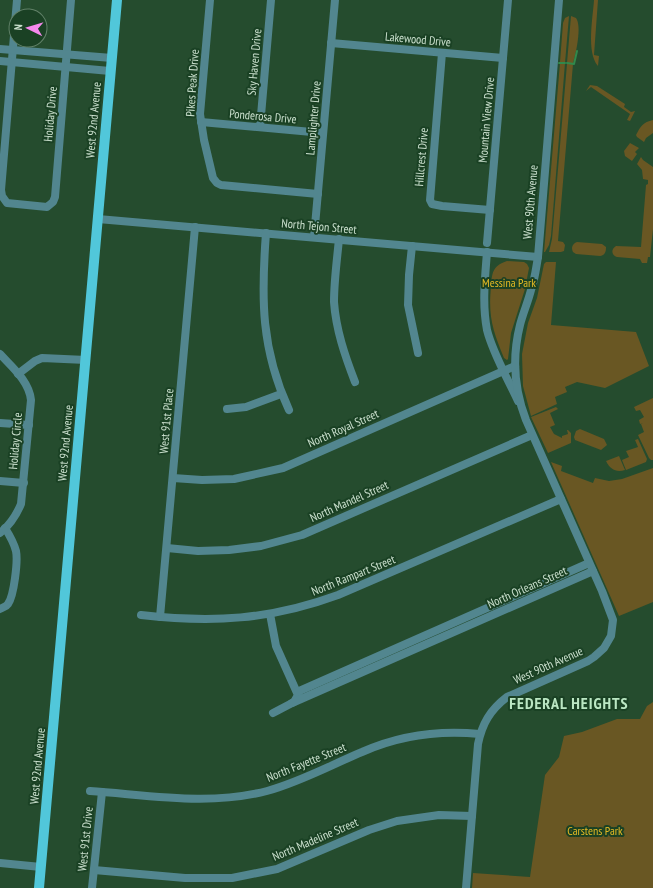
<svg xmlns="http://www.w3.org/2000/svg" width="653" height="888" font-family="'PT Sans Narrow',sans-serif">
<style>
.green{fill:#695723}
.lines{fill:none;stroke-linecap:round;stroke-linejoin:round}
.stream{stroke:#31894b;stroke-width:2}
.minor{stroke:#52868f;stroke-width:8}
.tertiary{stroke:#52868f;stroke-width:8}
.primary{stroke:#51c7da;stroke-width:10}
.labels{text-anchor:middle;dominant-baseline:central;stroke-width:4;stroke-linejoin:round;paint-order:stroke}
.street-label{font-size:12px;fill:#cbe0ce;stroke:#1a4124}
.park-label{font-size:12px;fill:#e6ba24;stroke:#1a4124}
.district-label{font-size:16px;font-weight:bold;letter-spacing:1px;fill:#bbe7c3;stroke:#1a4124}
</style>
<rect width="100%" height="100%" fill="#254c2e"/>
<g class="green">
<path d="M594,0H598L594,55L599,56L598,66C586,52 593,17 594,0Z"/>
<polygon points="569,16 565,63 560,62 563,23 565,18"/>
<path d="M571,16L576,18C582,26 576,53 573,63H567Z"/>
<polygon points="560,63 565,63 551,236 549,245 545,252 544,252"/>
<polygon points="567,64 573,64 558,241 563,242 565,245 564,251 561,252 549,252 552,239"/>
<polygon points="590,85 597,86 625,104 624,107 631,112 635,111 630,121 627,120 630,114 591,87 586,91"/>
<path d="M653,120V133L646,138L644,142L637,137L636,135C640,127 643,122 653,120Z"/>
<polygon points="630,143 639,148 635,152 637,154 632,161 625,156 624,151"/>
<path d="M641,157L643,160L653,167V229L650,257H648L647,263H642L640,259L617,257C611,255 611,249 616,246L641,247L646,185L648,184V180L643,179L642,170L637,164Z"/>
<path d="M577,242L602,244L606,247C606,252 605,255 600,256L576,254L573,252C571,248 572,244 577,242Z"/>
<path d="M507,261L524,262L527,264L529,268L525,289L511,333L508,359L507,360L504,358C493,331 488,317 491,287C492,273 492,266 507,261Z"/>
<polygon points="546,262 556,262 551,325 636,332 649,366 605,388 577,382 565,387 567,392 555,397 557,404 531,416 523,386 522,354 528,323 537,298 544,264"/>
<polygon points="653,398 653,460 651,460 649,458 638,435 644,432 641,424 643,423 640,424 639,420 644,417 640,410 636,411 634,407"/>
<polygon points="556,407 558,409 550,413 555,425 550,427 554,434 562,438 562,436 568,434 567,430 568,430 571,433 571,443 548,453 531,417"/>
<polygon points="580,429 604,439 607,445 601,450 575,440 574,437 576,431"/>
<polygon points="638,439 647,459 646,462 626,470 622,460 629,457 626,451 638,447 635,440"/>
<path d="M619,456L625,470C616,473 610,469 606,461Z"/>
<polygon points="551,462 562,466 561,471 593,483 595,478 609,481 622,479 653,468 653,602 619,616"/>
<polygon points="653,702 653,888 472,888 473,873 530,877 545,775 559,757 564,736 582,732 617,719 640,719 647,706"/>
</g>
<g class="lines">
<g class="stream">
<polyline points="559,63 565,63"/>
<polyline points="567,63 574,64 577,51"/>
</g>
<g class="minor">
<polyline points="17,0 1,190 2,196 7,203 47,207 53,202 55,197 71,0"/>
<polyline points="210,0 200,114 204,140 213,178 217,183 221,185 318,194"/>
<polyline points="331,43 503,58"/>
<polyline points="0,49 112,58"/>
<polyline points="442,53 430,200 432,204 442,206 490,210"/>
<polyline points="0,61 110,71"/>
<polyline points="201,122 323,133"/>
<polyline points="260,127 271,0"/>
<polyline points="98,219 538,257"/>
<path d="M266,233C261,299 261,349 289,410"/>
<polyline points="314,237 335,0"/>
<path d="M339,239C337,260 334,281 334,302C336,330 345,356 355,382"/>
<polyline points="487,243 508,0"/>
<polyline points="412,246 409,275 408,305 418,353"/>
<path d="M487,252C485,278 482,304 487,330C493,354 508,379 518,401"/>
<path d="M0,354C12,367 29,381 31,400L21,504C16,516 10,525 0,533"/>
<polyline points="18,374 35,361 42,358 86,360"/>
<polyline points="227,409 246,407 281,394"/>
<polyline points="0,423 29,425"/>
<polyline points="173,478 202,480 234,479 283,468 515,366"/>
<polyline points="0,481 24,483"/>
<polyline points="167,548 198,551 229,550 261,546 302,535 532,435"/>
<path d="M0,609C3,607 6,607 8,604C14,596 18,561 16,551C14,543 10,536 5,528"/>
<polyline points="270,614 276,646 298,695 294,702 273,713"/>
<path d="M141,615C212,623 270,620 338,595L561,499"/>
<polyline points="160,617 195,227"/>
<polyline points="297,692 589,563"/>
<polyline points="292,703 593,571"/>
<path d="M90,791C149,795 209,806 267,791C300,782 331,765 362,752C400,735 439,730 480,734"/>
<polyline points="0,863 41,867"/>
<polyline points="94,870 185,878 232,878 277,869 369,830 397,821 439,815 472,816"/>
<polyline points="92,888 102,792"/>
</g>
<path class="tertiary" d="M466,888L478,744C482,724 490,710 507,697L588,661L594,657L604,648L611,636L613,620L602,591L526,420C514,389 512,357 520,325C523,313 528,302 531,290C535,279 536,268 538,257L559,0"/>
<polyline class="primary" points="39,888 117,0"/>
</g>
<g class="labels">
<g class="street-label">
<text transform="translate(418 39) rotate(5)">Lakewood Drive</text>
<text transform="translate(254 62) rotate(-85)">Sky Haven Drive</text>
<text transform="translate(192 83) rotate(-86)">Pikes Peak Drive</text>
<text transform="translate(50 114) rotate(-85)">Holiday Drive</text>
<text transform="translate(263 116) rotate(5)">Ponderosa Drive</text>
<text transform="translate(313 118) rotate(-85)">Lamplighter Drive</text>
<text transform="translate(93 120) rotate(-85)">West 92nd Avenue</text>
<text transform="translate(486 120) rotate(-85)">Mountain View Drive</text>
<text transform="translate(421 157) rotate(-85)">Hillcrest Drive</text>
<text transform="translate(530 202) rotate(-85)">West 90th Avenue</text>
<text transform="translate(319 226) rotate(5)">North Tejon Street</text>
<text transform="translate(166 421) rotate(-85)">West 91st Place</text>
<text transform="translate(343 428) rotate(-24)">North Royal Street</text>
<text transform="translate(15 441) rotate(-85)">Holiday Circle</text>
<text transform="translate(65 443) rotate(-85)">West 92nd Avenue</text>
<text transform="translate(349 501) rotate(-24)">North Mandel Street</text>
<text transform="translate(353 575) rotate(-22)">North Rampart Street</text>
<text transform="translate(527 587) rotate(-24)">North Orleans Street</text>
<text transform="translate(548 665) rotate(-24)">West 90th Avenue</text>
<text transform="translate(306 762) rotate(-22)">North Fayette Street</text>
<text transform="translate(37 766) rotate(-85)">West 92nd Avenue</text>
<text transform="translate(85 839) rotate(-84)">West 91st Drive</text>
<text transform="translate(315 839) rotate(-23)">North Madeline Street</text>
</g>
<g class="park-label">
<text x="509" y="282">Messina Park</text>
<text x="595" y="830">Carstens Park</text>
</g>
<g class="district-label">
<text x="569" y="703">FEDERAL HEIGHTS</text>
</g>
</g>
<g transform="translate(28 28) rotate(275)"><circle r="19" fill="#1a4124" stroke="#618168"/>
<path d="M0-3L7 15L0 10L-7 15Z" fill="#f689ed"/>
<text y="-6" font-size="11" font-weight="bold" text-anchor="middle" fill="#cbe0ce">N</text>
</g>
</svg>
